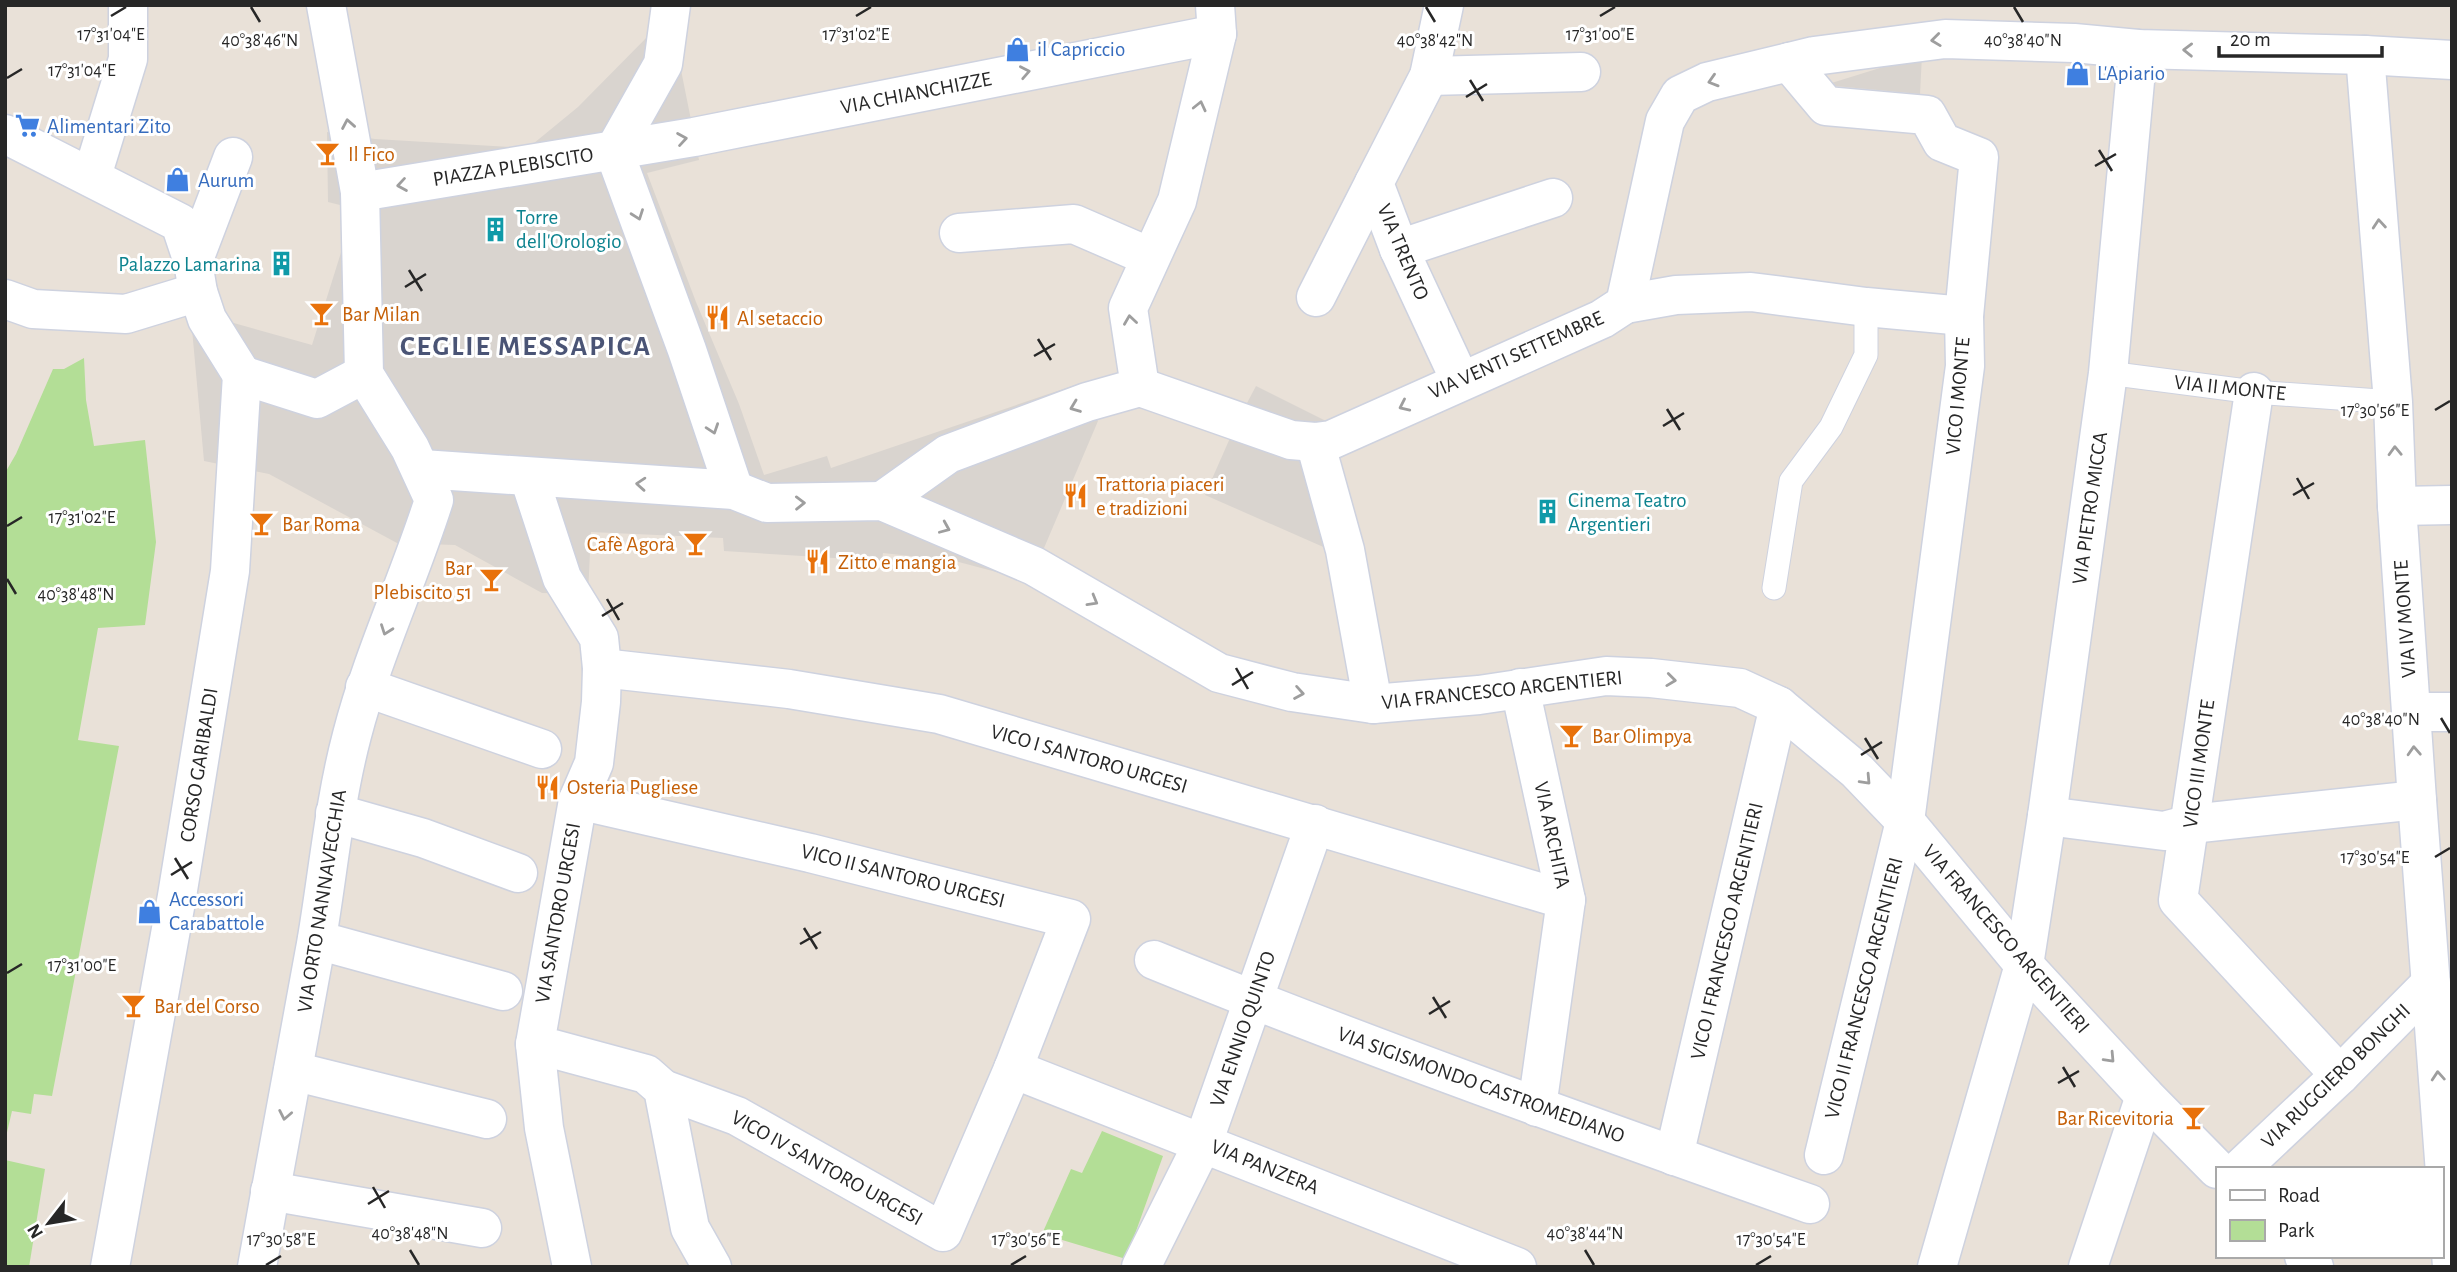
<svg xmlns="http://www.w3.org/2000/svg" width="2457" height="1272" font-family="'Alegreya Sans',sans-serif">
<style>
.green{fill:#b3de96}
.plaza{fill:#d9d4cf}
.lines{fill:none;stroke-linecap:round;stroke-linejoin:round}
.lane-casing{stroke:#ced2df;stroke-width:25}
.street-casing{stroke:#ced2df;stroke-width:41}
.secondary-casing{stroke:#ced2df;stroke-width:41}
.lane{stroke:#fff;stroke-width:23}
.street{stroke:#fff;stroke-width:38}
.secondary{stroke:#fff;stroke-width:38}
.oneway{stroke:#9e9e9e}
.ticks{fill:none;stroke:#272727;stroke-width:2.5}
.labels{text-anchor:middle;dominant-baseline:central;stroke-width:6;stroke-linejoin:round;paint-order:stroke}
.shop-label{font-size:21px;fill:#366cbe;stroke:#fff;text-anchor:start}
.street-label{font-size:21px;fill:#272727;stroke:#fff}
.food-label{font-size:21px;fill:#c56008;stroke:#fff;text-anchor:start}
.culture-label{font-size:21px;fill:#0d838f;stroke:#fff;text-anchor:start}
.district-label{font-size:28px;font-weight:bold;letter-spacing:2px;fill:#4a5475;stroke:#fff}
.ticks-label{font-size:18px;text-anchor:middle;fill:#272727;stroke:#fff;stroke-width:6;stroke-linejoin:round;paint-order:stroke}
</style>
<rect width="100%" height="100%" fill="#e9e1d8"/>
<g class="green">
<polygon points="84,358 86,400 94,446 145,440 156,542 145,625 98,628 78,740 119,746 52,1096 34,1094 31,1114 12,1111 5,1141 5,473 16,454 53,369 64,369"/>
<polygon points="1102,1131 1163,1156 1126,1259 1042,1234 1071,1169 1082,1173"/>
<polygon points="5,1160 45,1169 29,1267 5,1267"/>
</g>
<g class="plaza">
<polygon points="653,31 680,65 699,160 647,173 696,302 739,404 764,475 827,456 831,468 1081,383 1087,402 1098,421 1030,581 955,561 883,553 882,561 724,551 723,538 591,532 588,594 542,593 455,545 397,543 269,474 204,461 191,318 223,320 312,345 349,227 344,206 328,202 327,132 375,139 528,148 578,107"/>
<polygon points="1922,55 1920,94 1825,85"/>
<polygon points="1256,386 1332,424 1337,553 1205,495 1237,422"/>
</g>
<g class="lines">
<defs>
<g id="lane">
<polyline points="2108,373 2254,392 2393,402"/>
<polyline points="1774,588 1791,481 1831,427 1866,355 1866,307"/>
</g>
<g id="street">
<polyline points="1444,5 1429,76 1374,183 1399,249 1460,380"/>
<polyline points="1789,62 1826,106 1927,115 1942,142 1979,157 1964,316 1965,366 1905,821 1824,1155"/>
<polyline points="1429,76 1581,72"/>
<polyline points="5,134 180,223 193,262 198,292 207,319 242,375"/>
<polyline points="614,151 687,350 734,490"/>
<polyline points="614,151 663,64 671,5"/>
<polyline points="92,176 128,59 128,5"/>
<polyline points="360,192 694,137 1217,34"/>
<polyline points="959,233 1074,224 1150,257"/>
<polyline points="1399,249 1553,198"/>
<polyline points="193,262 233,157"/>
<polyline points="1316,297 1374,183"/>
<polyline points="5,299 33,309 126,314 198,292"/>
<polyline points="1625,304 1676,295 1751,292 1866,307 1964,316"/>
<polyline points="242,375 317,399 364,374"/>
<polyline points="2254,392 2178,900 2340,1075"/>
<polyline points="1315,442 1345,550 1373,704"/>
<polyline points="422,469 734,490 767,503 882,501 1034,566 1219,673 1292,692 1373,704 1479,695 1606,676 1651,678 1740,688 1779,706 1857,771 1905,821 2024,965 2145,1096 2217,1169"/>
<polyline points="529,477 562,578 599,638 602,668 601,702 594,763 578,800 535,1044 646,1074 663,1089 690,1228 712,1267"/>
<polyline points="882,501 948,454 1087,402 1140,387 1128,308 1177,201 1217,34 1215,5"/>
<polyline points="2397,506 2452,505"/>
<polyline points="602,668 789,689 939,714 1566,900"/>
<polyline points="365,687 542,749"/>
<polyline points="1520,688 1566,900 1537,1107"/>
<polyline points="2412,712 2452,712"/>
<polyline points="578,800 810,853 1071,919 1013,1069 943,1232 737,1116 663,1089"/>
<polyline points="335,813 423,838 518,873"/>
<polyline points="2047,816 2164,831 2191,824 2417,800"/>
<polyline points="317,940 503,991"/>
<path d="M1154,960C1370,1048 1590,1126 1810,1204"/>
<polyline points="535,1044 544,1128 572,1267"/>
<polyline points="1013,1069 1517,1267"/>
<polyline points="293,1071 487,1119"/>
<polyline points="1674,1156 1779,706"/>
<polyline points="2240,1169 2340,1075 2431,983"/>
<polyline points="270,1191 482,1228"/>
<polyline points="2304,1256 2314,1267"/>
<polyline points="110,1267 177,896 230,571 242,375"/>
<path d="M257,1267C276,1159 297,1051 316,944C328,874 334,803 352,735C373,654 409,579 434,500L410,448L364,374L360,192L326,5"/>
<polyline points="1141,1267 1203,1143 1315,824"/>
<polyline points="1937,1267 2024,965 2047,816 2108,373 2138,49"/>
<polyline points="2088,1267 2145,1096"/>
</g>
<g id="secondary">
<polyline points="2365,55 2393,402 2397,506 2417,800 2452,1266"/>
<polyline points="1140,387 1291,440 1315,442 1331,440 1602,319 1625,304 1665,121 1680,95 1707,82 1814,56 1945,39 2074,43 2138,49 2365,55 2452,60"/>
</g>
</defs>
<use href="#lane" class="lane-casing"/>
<use href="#street" class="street-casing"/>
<use href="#secondary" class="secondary-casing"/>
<use href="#lane" class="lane"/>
<use href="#street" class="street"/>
<use href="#secondary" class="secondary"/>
</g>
<defs><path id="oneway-chevron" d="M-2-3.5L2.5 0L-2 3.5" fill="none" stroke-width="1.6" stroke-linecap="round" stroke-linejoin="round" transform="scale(1.75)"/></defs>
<g class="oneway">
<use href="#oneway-chevron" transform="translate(1936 40) rotate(173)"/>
<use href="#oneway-chevron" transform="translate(2188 50) rotate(-179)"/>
<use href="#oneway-chevron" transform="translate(1025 72) rotate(-11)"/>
<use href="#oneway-chevron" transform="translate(1713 81) rotate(163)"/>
<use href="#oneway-chevron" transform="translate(1200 106) rotate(-77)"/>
<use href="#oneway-chevron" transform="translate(348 124) rotate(-100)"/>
<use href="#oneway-chevron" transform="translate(682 139) rotate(-9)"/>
<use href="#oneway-chevron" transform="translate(402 185) rotate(171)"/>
<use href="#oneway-chevron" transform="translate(638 215) rotate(70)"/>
<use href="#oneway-chevron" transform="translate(2379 224) rotate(-95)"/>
<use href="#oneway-chevron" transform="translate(1130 320) rotate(-98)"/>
<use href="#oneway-chevron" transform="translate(1404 406) rotate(155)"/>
<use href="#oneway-chevron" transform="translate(1075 407) rotate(159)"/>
<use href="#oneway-chevron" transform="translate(713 429) rotate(71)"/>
<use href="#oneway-chevron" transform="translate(2395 451) rotate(-92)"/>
<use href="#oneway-chevron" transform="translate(641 484) rotate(-176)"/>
<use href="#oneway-chevron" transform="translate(800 503) rotate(-1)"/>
<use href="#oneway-chevron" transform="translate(945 528) rotate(23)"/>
<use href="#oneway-chevron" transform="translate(1093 601) rotate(30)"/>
<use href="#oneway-chevron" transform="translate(386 630) rotate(110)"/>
<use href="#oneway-chevron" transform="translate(1671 680) rotate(7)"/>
<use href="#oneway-chevron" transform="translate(1299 693) rotate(10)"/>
<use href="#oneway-chevron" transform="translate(2414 751) rotate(-93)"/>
<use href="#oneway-chevron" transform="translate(1866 780) rotate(47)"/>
<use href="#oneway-chevron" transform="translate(2110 1058) rotate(47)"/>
<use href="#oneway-chevron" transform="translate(2438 1076) rotate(-94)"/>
<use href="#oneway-chevron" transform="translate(285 1115) rotate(101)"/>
</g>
<path class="ticks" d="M251,7L260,22M1426,7L1435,22M2014,7L2023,22M111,16L126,7M856,16L871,7M1600,16L1615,7M7,78L22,69M1470,80L1483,101M1466,97L1487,84M2099,150L2112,171M2095,166L2116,154M409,270L422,291M405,287L426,274M1038,339L1051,360M1034,356L1055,344M1667,409L1680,430M2435,410L2450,401M1663,426L1684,413M2297,478L2309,499M2293,495L2314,483M7,526L22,517M7,579L16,594M607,599L619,620M602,616L623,603M1236,668L1248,689M1232,685L1253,672M2441,718L2450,733M1865,738L1878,759M1861,755L1882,742M2435,857L2450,848M175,858L188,879M171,875L192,862M804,928L817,949M800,944L821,932M7,973L22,964M1433,997L1446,1018M1429,1014L1450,1001M2063,1067L2075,1087M2058,1083L2079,1071M373,1187L385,1208M368,1204L389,1191M410,1250L419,1265M1585,1250L1594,1265M266,1265L281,1256M1011,1265L1026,1256M1756,1265L1771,1256"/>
<defs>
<symbol id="shop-bare" viewBox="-9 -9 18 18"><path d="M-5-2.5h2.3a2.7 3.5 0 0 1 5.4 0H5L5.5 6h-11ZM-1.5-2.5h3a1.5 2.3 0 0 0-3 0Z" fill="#3f7fe0" stroke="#fff" stroke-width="2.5" paint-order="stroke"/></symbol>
<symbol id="supermarket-bare" viewBox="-9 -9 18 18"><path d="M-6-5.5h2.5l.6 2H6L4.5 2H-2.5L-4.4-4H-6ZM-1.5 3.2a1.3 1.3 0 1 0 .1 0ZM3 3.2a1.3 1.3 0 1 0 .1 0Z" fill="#3f7fe0" stroke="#fff" stroke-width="2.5" paint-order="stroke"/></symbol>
<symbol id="bar-bare" viewBox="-9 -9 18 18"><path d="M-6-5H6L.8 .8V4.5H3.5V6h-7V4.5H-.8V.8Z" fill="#e8710a" stroke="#fff" stroke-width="2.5" paint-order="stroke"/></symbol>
<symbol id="building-bare" viewBox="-9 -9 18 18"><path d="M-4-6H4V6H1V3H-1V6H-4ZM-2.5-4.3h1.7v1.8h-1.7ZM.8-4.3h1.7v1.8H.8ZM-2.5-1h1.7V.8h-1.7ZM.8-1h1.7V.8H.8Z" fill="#0f9aa8" stroke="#fff" stroke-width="2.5" paint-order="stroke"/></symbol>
<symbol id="restaurant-bare" viewBox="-9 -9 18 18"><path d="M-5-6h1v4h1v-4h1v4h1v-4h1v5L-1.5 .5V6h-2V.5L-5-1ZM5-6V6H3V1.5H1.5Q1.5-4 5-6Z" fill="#e8710a" stroke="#fff" stroke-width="2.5" paint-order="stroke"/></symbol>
</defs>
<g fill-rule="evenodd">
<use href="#shop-bare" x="1000" y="32" width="35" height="35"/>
<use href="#shop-bare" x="2060" y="56" width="35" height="35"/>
<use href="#supermarket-bare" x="10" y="108" width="35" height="35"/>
<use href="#bar-bare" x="310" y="136" width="35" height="35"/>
<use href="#shop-bare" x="160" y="162" width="35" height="35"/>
<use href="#building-bare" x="478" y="212" width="35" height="35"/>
<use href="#building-bare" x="264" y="246" width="35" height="35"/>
<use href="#bar-bare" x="304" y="296" width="35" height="35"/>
<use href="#restaurant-bare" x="700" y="300" width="35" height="35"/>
<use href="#restaurant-bare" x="1058" y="478" width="35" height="35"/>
<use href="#building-bare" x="1530" y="494" width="35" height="35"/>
<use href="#bar-bare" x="244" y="506" width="35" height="35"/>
<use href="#bar-bare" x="678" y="526" width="35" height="35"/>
<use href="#restaurant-bare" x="800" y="544" width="35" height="35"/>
<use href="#bar-bare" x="474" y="562" width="35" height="35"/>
<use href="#bar-bare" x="1554" y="718" width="35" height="35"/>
<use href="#restaurant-bare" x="530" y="770" width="35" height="35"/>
<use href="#shop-bare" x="132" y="894" width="35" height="35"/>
<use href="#bar-bare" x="116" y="988" width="35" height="35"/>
<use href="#bar-bare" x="2176" y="1100" width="35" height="35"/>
</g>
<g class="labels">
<g class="shop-label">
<text x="1037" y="49">il Capriccio</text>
<text x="2097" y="73">L'Apiario</text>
<text x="47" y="126">Alimentari Zito</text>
<text x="198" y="180">Aurum</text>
<text x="169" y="899">Accessori<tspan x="169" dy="24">Carabattole</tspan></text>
</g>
<g class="street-label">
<text transform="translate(916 93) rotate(-11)">VIA CHIANCHIZZE</text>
<text transform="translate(513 167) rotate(-9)">PIAZZA PLEBISCITO</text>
<text transform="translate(1403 252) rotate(67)">VIA TRENTO</text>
<text transform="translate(1516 355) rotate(-24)">VIA VENTI SETTEMBRE</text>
<text transform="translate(2230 388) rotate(6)">VIA II MONTE</text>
<text transform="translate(1958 396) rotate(-85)">VICO I MONTE</text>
<text transform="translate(2090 508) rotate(-82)">VIA PIETRO MICCA</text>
<text transform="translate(2405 619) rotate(-94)">VIA IV MONTE</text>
<text transform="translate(1502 690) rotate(-6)">VIA FRANCESCO ARGENTIERI</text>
<text transform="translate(1089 759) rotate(16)">VICO I SANTORO URGESI</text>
<text transform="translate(2199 764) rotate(-82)">VICO III MONTE</text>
<text transform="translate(199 765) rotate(-81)">CORSO GARIBALDI</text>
<text transform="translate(1552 835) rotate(78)">VIA ARCHITA</text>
<text transform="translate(903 876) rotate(14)">VICO II SANTORO URGESI</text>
<text transform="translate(322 901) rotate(-81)">VIA ORTO NANNAVECCHIA</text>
<text transform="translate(558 913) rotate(-80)">VIA SANTORO URGESI</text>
<text transform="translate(1727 931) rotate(-77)">VICO I FRANCESCO ARGENTIERI</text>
<text transform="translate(2006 939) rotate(49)">VIA FRANCESCO ARGENTIERI</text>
<text transform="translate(1864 988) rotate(-76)">VICO II FRANCESCO ARGENTIERI</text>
<text transform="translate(1243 1029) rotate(-71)">VIA ENNIO QUINTO</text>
<text transform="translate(2336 1076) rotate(-44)">VIA RUGGIERO BONGHI</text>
<text transform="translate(1481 1085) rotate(20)">VIA SIGISMONDO CASTROMEDIANO</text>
<text transform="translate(1265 1167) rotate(22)">VIA PANZERA</text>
<text transform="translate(827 1168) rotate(29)">VICO IV SANTORO URGESI</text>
</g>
<g class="food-label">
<text x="348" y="154">Il Fico</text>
<text x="342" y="314">Bar Milan</text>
<text x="737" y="318">Al setaccio</text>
<text x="1096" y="484">Trattoria piaceri<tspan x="1096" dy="24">e tradizioni</tspan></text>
<text x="282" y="524">Bar Roma</text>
<text x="675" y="544" text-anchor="end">Cafè Agorà</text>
<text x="838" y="562">Zitto e mangia</text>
<text x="472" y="568" text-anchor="end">Bar<tspan x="472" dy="24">Plebiscito 51</tspan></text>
<text x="1592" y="736">Bar Olimpya</text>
<text x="567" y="787">Osteria Pugliese</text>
<text x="154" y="1006">Bar del Corso</text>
<text x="2174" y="1118" text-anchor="end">Bar Ricevitoria</text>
</g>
<g class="culture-label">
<text x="516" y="217">Torre<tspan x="516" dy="24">dell'Orologio</tspan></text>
<text x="261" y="264" text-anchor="end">Palazzo Lamarina</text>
<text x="1568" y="500">Cinema Teatro<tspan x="1568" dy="24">Argentieri</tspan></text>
</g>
<g class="district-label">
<text x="526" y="347">CEGLIE MESSAPICA</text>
</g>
</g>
<g class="ticks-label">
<text x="111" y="40">17°31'04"E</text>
<text x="856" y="40">17°31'02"E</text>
<text x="1600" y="40">17°31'00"E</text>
<text x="1435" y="46">40°38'42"N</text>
<text x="260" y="46">40°38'46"N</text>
<text x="2023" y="46">40°38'40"N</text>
<text x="82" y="76">17°31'04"E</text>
<text x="2375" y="416">17°30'56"E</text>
<text x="82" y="523">17°31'02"E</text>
<text x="76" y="600">40°38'48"N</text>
<text x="2381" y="725">40°38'40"N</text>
<text x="2375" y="863">17°30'54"E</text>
<text x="82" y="971">17°31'00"E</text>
<text x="410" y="1239">40°38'48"N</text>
<text x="1585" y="1239">40°38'44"N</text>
<text x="281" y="1245">17°30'58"E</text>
<text x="1026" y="1245">17°30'56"E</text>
<text x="1771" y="1245">17°30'54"E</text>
</g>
<rect width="2457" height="1272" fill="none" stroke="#272727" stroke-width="14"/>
<rect x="2216" y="1167" width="228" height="91" fill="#ffffff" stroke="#a9a9a9" stroke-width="2"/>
<rect x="2230" y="1190" width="35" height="10" fill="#ffffff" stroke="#a9a9a9" stroke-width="2"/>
<text x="2278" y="1202" font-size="21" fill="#272727">Road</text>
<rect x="2230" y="1220" width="35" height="21" fill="#b3de96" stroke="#a9a9a9" stroke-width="2"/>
<text x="2278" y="1237" font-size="21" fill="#272727">Park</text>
<g transform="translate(49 1223) rotate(239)" stroke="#ffffff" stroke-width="5" paint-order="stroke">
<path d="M0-5L12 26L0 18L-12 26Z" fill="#272727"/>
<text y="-10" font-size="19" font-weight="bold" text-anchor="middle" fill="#272727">N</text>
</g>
<path d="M2219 46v10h163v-10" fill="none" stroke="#272727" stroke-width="3.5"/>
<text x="2230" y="46" font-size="21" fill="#272727" stroke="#ffffff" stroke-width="5" paint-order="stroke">20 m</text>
</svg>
